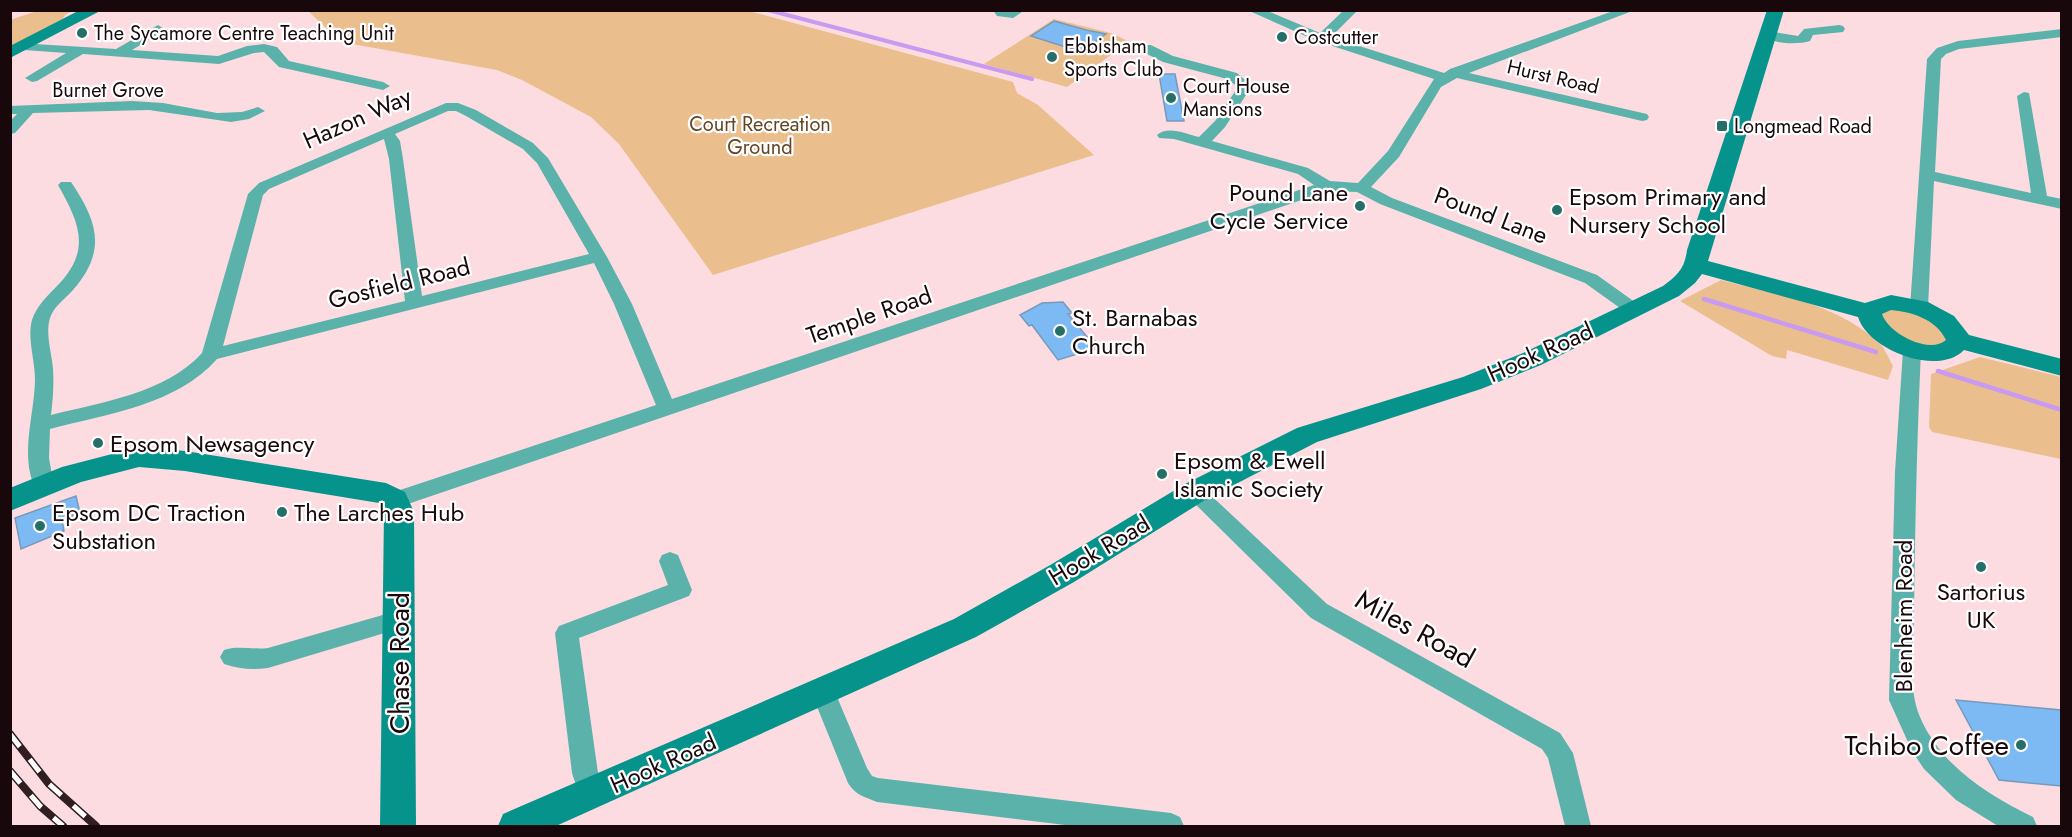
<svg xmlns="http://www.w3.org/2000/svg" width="2072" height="837" font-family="Jost,sans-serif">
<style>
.green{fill:#ebbe8d}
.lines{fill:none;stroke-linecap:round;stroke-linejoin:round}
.stream-far1{stroke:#c89af0;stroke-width:4}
.stream{stroke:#c89af0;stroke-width:4.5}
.building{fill:#7dbaf3;stroke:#789aba;stroke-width:1.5}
.street{fill:#5bb2ab;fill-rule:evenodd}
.secondary{fill:#06938b;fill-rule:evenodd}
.rail-casing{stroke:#311e23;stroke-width:8}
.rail{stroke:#fff;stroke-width:5;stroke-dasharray:16;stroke-linecap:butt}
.poi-dot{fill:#266f69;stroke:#fff;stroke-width:2}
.labels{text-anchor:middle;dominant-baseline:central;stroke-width:4.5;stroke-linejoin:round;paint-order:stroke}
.far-poi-label{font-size:20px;fill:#18070b;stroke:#fff;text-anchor:start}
.far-street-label{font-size:20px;fill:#18070b;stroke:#fff}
.far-park-label{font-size:20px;fill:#624422;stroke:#fff}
.street-label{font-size:24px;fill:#18070b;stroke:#fff}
.poi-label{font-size:24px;fill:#18070b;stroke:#fff;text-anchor:start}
.near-street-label{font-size:28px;fill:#18070b;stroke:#fff}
.near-poi-label{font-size:28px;fill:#18070b;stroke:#fff;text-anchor:end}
</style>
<rect width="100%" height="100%" fill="#fddce1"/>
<g class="green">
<polygon points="37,11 72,11 65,15 60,24 11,47 10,20"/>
<polygon points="308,11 749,11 1013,82 1017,93 1038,105 1094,155 713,275 619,144 591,117 522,80 497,70 341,42"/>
<polygon points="1054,19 1111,33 1130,42 1129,47 1119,49 1067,87 984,64"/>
<path d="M1721,280C1774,294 1837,303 1879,343C1885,348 1889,359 1893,366L1888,380L1787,350L1786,359L1772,356L1680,301Z"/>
<polygon points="1882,308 1916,310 1950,334 1945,346 1901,343 1877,311"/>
<polygon points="1980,357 2061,377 2061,459 1932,432 1929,427 1931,374"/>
</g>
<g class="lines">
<polyline class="stream-far1" points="768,10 1032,79"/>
<g class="stream">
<polyline points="1704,299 1876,352"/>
<polyline points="1938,371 2062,410"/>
</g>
</g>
<g class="building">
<polygon points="1054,21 1086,30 1106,34 1081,52 1031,36"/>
<polygon points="1159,74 1175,74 1184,121 1167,121"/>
<polygon points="1063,302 1072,313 1068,314 1088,338 1092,337 1100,347 1058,360 1032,325 1029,326 1020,315 1042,303"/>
<polygon points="76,496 80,513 62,520 64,531 21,549 15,518"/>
<polygon points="1956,700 2061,710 2061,786 1999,780"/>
</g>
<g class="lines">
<g class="street">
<polygon points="993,10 1025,10 1013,18 997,16"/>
<path d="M1247,10H1265L1320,33L1344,10H1358L1331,37L1444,73L1450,69L1616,10H1635L1469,73L1647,114L1649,117L1647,120L1642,121L1457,78L1441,87L1399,157L1371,187L1392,198L1597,275L1639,305L1642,309L1639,313H1627L1585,283L1380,204L1357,192L1328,191L402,506L395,508L388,506L385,500L388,494L656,405L614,304L594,263L217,359C177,405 106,414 50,429L49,458L54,486L51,491L44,494L37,491C18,458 35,414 35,379C35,360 27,338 32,320C36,307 47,296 56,287C92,251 80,224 58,185L61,182H71C98,222 107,251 73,290C65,299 54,306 50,318C45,334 52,353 53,369C54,384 53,399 51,415C102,402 166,393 202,353L248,194L259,183L446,103H458L476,110L533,143L548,158L607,257L632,304L672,399L1314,185L1298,174L1174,139L1159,138L1157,135C1167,125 1187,134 1199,137L1215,121L1238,87L1227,79L1163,62L1141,51L1140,48L1141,45H1151L1173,56L1237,73L1252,86L1225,127L1212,141L1308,168L1330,181L1358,183L1388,151L1434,79L1317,41ZM448,111H456L466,116L523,149L537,163L589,254L422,296L403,159L400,141L395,134ZM384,139L389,159L405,301L223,346L263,195L269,189Z"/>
<polygon points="158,25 164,29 162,32 132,50 218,56 247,46 264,44 277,47 289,61 383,82 390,86 383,90 279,67 264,52 254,53 219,64 83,54 37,81 32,82 25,78 66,53 24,50 19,49 18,46 19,43 116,49"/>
<path d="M1839,25L1843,26L1845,29L1843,32L1813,35L1810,41C1797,45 1772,44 1762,35L1768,31L1798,36L1804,29Z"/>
<polygon points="2062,29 2062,37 1959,49 1946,54 1941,59 1935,172 2031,193 2017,96 2024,92 2029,93 2047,196 2062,199 2062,209 1934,181 1928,308 1925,312 1913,312 1910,308 1927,59 1937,48 1958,41"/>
<polygon points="132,101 163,103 217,113 242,112 258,107 265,111 249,119 231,122 149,110 33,113 15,133 10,134 10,121 17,114 10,114 10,106"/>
<path d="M1912,344L1918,346L1921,350C1917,438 1915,526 1914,614C1914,646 1907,687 1920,717C1941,766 1988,795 2033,817L2037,826H1998L1956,800L1924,769L1912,751L1889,700L1895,472L1903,350L1906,346Z"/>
<polygon points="1195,484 1202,487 1327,604 1560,733 1573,753 1591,826 1565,826 1548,758 1542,749 1311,618 1188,497 1185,492 1188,487"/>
<polygon points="670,552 678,555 692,590 689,596 579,638 598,773 604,794 600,803 591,806 582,803 572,773 555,633 559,626 668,585 659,561 662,555"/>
<path d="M400,610L408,612L412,619L408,626L268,668C252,670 239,669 224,664L220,657L224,650C237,645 253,650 268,648Z"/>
<path d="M823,681L832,685L867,768L872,776L878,778L1171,813L1180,817L1184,826H1073L877,802C865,797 855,795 848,783L811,692L814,685Z"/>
</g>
<g class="secondary">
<polygon points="80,10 102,10 10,58 10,46"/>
<path d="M1767,10H1784L1708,261L1865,303L1891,295L1928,302L1954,316L1969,335L2062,359V376L1964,350C1938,377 1868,350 1858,317L1702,274L1695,283L1679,296L1541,365L1481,389L1317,442L1205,500L1074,582L976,637L556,826H498L503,814L954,619L1052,564L1185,484L1297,428L1463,377L1523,353L1663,286C1677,276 1685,268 1687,250ZM1891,310C1912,312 1936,319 1946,340C1929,355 1888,333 1882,314Z"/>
<polygon points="139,447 185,451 386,483 405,492 414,512 416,826 380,826 384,512 379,503 185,471 139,467 81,482 10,511 10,488 62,467"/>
</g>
<defs>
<g id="rail">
<polyline points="10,734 49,784 96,826"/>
<polyline points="10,771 40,806 63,826"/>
</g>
</defs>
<use href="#rail" class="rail-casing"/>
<use href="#rail" class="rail"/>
</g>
<g class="poi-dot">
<circle cx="82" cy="33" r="6"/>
<circle cx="1282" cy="37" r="6"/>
<circle cx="1052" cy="57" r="6"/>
<circle cx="1171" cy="98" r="6"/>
<rect x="1716" y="120" width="12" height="12" rx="3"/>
<circle cx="1360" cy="206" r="6"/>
<circle cx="1557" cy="210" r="6"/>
<circle cx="1060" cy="331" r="6"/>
<circle cx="98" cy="443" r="6"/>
<circle cx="1162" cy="474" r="6"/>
<circle cx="282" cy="512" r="6"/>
<circle cx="40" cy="526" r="6"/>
<circle cx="1981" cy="567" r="6"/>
<circle cx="2021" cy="745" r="6"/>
</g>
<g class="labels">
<g class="far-poi-label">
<text x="94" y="33">The Sycamore Centre Teaching Unit</text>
<text x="1294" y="37">Costcutter</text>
<text x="1064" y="46">Ebbisham<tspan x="1064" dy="23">Sports Club</tspan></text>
<text x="1183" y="86">Court House<tspan x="1183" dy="23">Mansions</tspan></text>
<text x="1734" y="126">Longmead Road</text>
</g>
<g class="far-street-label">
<text transform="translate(1553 77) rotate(13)">Hurst Road</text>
<text x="108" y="90">Burnet Grove</text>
</g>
<g class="far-park-label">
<text x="760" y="124">Court Recreation<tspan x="760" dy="23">Ground</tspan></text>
</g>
<g class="street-label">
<text transform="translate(357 118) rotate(-24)">Hazon Way</text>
<text transform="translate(1491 215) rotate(21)">Pound Lane</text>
<text transform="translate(399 283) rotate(-14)">Gosfield Road</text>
<text transform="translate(869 315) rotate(-19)">Temple Road</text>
<text transform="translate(1540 352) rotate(-24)">Hook Road</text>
<text transform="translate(1099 550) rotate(-31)">Hook Road</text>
<text transform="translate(1903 616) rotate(-90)">Blenheim Road</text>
<text transform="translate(663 763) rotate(-24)">Hook Road</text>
</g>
<g class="poi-label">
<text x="1348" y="192" text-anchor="end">Pound Lane<tspan x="1348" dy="28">Cycle Service</tspan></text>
<text x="1569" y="196">Epsom Primary and<tspan x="1569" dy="28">Nursery School</tspan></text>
<text x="1072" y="317">St. Barnabas<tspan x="1072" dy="28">Church</tspan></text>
<text x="110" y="443">Epsom Newsagency</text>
<text x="1174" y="460">Epsom &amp; Ewell<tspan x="1174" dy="28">Islamic Society</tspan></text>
<text x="52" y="512">Epsom DC Traction<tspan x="52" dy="28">Substation</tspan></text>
<text x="294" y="512">The Larches Hub</text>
<text x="1981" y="591" text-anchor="middle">Sartorius<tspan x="1981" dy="28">UK</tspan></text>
</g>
<g class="near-street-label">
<text transform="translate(1415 629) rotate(29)">Miles Road</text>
<text transform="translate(399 663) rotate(-90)">Chase Road</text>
</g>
<g class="near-poi-label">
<text x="2009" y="745">Tchibo Coffee</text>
</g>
</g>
<rect width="2072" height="837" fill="none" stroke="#18070b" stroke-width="24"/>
</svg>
